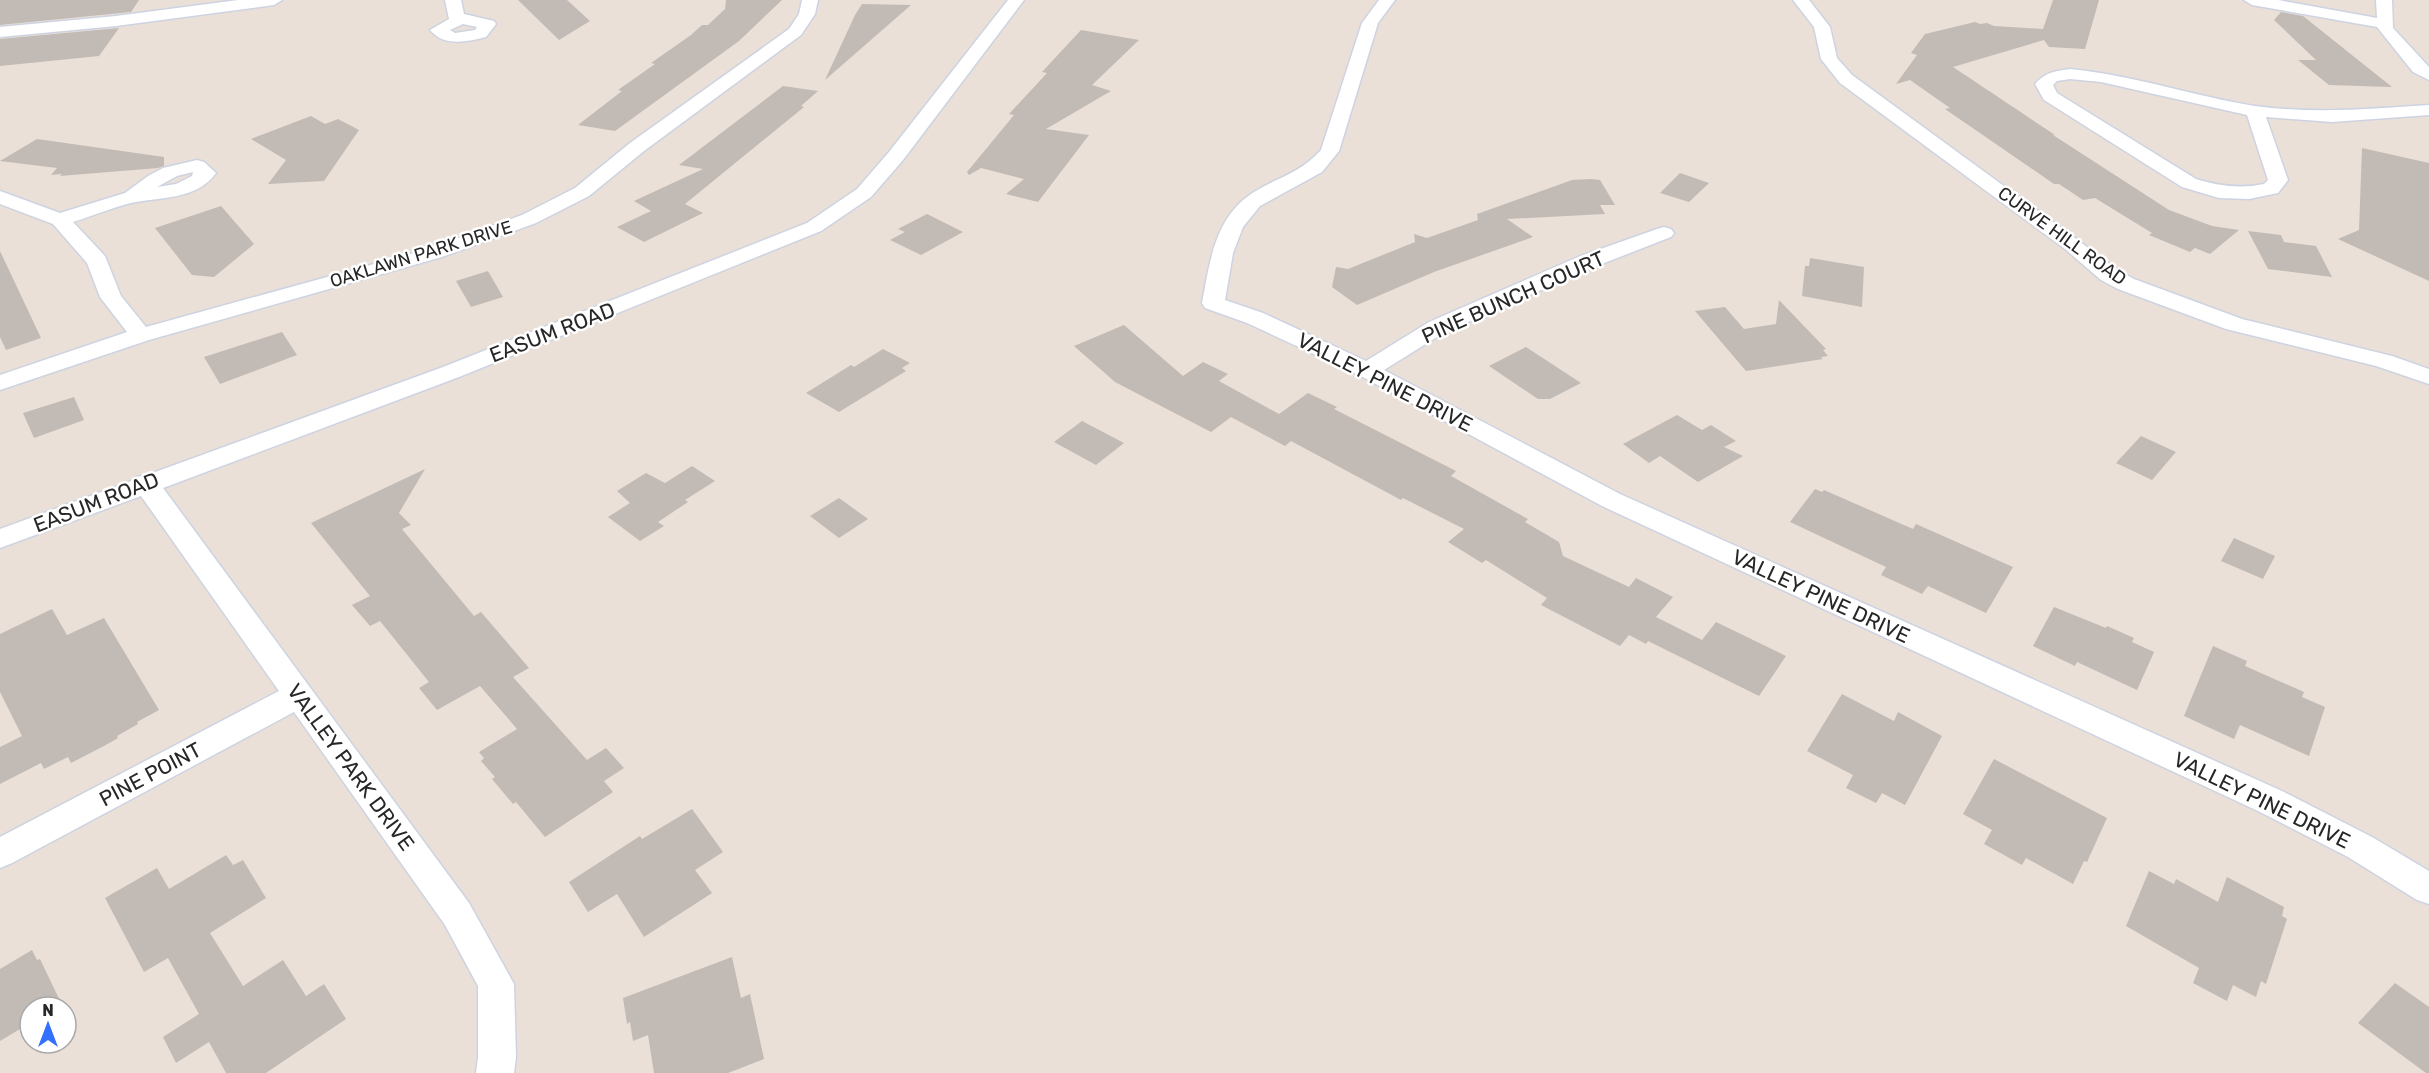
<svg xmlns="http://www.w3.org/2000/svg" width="2429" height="1073" viewBox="0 0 2429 1073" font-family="Rubik,sans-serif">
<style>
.building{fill:#c2bab5}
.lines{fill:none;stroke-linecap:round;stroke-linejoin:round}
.minor-casing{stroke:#cdd3e1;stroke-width:3}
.minor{fill:#fff;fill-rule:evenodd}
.labels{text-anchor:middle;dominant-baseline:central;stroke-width:5;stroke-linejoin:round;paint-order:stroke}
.far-street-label{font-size:18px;fill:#272727;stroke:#fff}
.street-label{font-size:21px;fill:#272727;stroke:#fff}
</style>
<rect width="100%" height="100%" fill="#eae0d8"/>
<!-- building -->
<g class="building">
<path d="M 0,0 L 139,0 L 131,12 L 0,25 Z"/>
<path d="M 518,0 L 567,0 L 590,21 L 559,40 Z"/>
<path d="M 726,0 L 782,0 L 739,41 L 615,131 L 578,125 L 622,91 L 618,90 L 655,64 L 651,63 L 691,35 L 702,25 L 708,25 L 725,9 Z"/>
<path d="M 2053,0 L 2099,0 L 2085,49 L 2049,47 L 2044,40 L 1953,67 L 2055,135 L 2053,135 L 2169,210 L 2212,226 L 2239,230 L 2210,254 L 2195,248 L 2190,252 L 2149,235 L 2152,233 L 2095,198 L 2083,200 L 2059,184 L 2054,184 L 1945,109 L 1950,108 L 1910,80 L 1896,84 L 1917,55 L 1911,53 L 1925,34 L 1975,22 L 1980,24 L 1987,23 L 1994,26 L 2043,29 Z"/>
<path d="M 862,4 L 911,5 L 825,80 L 855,15 Z"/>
<path d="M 2281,12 L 2303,16 L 2392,87 L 2329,85 L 2298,60 L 2316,60 L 2274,20 Z"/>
<path d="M 119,28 L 99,56 L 0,66 L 0,39 Z"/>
<path d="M 1081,30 L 1139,40 L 1092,85 L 1111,91 L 1046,129 L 1089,135 L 1038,202 L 1006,194 L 1024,179 L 981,168 L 969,175 L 967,172 L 1014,115 L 1009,114 L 1047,73 L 1042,72 Z"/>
<path d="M 783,86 L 818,91 L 801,106 L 804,107 L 685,204 L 703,213 L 644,242 L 617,227 L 651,211 L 634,201 L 703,169 L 679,165 Z"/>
<path d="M 311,116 L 325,124 L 338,119 L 359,130 L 324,181 L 268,184 L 286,160 L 251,139 Z"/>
<path d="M 37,139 L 164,157 L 164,166 L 158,168 L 60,176 L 62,174 L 51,175 L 57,168 L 0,161 Z"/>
<path d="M 2362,148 L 2429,163 L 2429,281 L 2338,239 L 2359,230 Z"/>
<path d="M 1680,173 L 1709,183 L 1689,202 L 1660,193 Z"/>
<path d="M 1591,179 L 1600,180 L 1615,205 L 1600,205 L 1605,214 L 1507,219 L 1533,237 L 1434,272 L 1357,305 L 1332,287 L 1336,267 L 1348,269 L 1415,242 L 1414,234 L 1427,238 L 1478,220 L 1477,214 L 1572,180 Z"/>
<path d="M 221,206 L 254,244 L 214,277 L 192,275 L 155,228 Z"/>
<path d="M 927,214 L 963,232 L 921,255 L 890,240 L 905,232 L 898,229 Z"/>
<path d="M 2248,231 L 2281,235 L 2284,242 L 2316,246 L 2332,277 L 2268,269 Z"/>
<path d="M 0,251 L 41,338 L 6,350 L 0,337 Z"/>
<path d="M 1810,258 L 1864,267 L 1862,307 L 1802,296 L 1805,266 L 1809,266 Z"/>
<path d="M 488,271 L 503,297 L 471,307 L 456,281 Z"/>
<path d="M 1779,300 L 1826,349 L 1823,350 L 1828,356 L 1821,357 L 1823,359 L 1746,371 L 1695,311 L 1725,307 L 1744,329 L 1776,324 Z"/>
<path d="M 1124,325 L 1183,376 L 1203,362 L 1228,374 L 1219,381 L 1279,414 L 1308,393 L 1337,407 L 1334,409 L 1456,471 L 1451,476 L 1528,519 L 1525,522 L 1559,542 L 1563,556 L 1629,587 L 1636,578 L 1673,597 L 1656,617 L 1702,640 L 1716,622 L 1786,656 L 1759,696 L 1648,641 L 1646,644 L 1629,635 L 1620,646 L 1541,605 L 1547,598 L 1486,560 L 1482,563 L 1448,542 L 1464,529 L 1403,498 L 1401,500 L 1291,441 L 1285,446 L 1231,417 L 1211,432 L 1115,382 L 1074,346 Z"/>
<path d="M 282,332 L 297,355 L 220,384 L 204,357 Z"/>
<path d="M 1526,347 L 1581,383 L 1550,399 L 1538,399 L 1489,366 Z"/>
<path d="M 883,349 L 910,363 L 902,368 L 906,371 L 839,412 L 806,393 L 851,365 L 854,367 Z"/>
<path d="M 74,397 L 84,420 L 34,438 L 23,413 Z"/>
<path d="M 1677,415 L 1702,430 L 1711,425 L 1736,441 L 1724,447 L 1743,456 L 1698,482 L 1660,456 L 1649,463 L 1623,444 Z"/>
<path d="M 1082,421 L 1124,443 L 1096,465 L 1054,442 Z"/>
<path d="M 2141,436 L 2176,452 L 2152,480 L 2116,463 Z"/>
<path d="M 692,466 L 715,481 L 685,500 L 688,502 L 658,522 L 664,526 L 640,541 L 608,517 L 630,503 L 617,491 L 646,473 L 665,483 Z"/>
<path d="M 425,469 L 399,513 L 411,525 L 402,529 L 474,616 L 481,612 L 529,668 L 513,677 L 587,760 L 606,748 L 624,768 L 604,781 L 613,792 L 545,837 L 516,802 L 513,804 L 492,779 L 495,777 L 481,761 L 484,758 L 479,752 L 517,729 L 480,686 L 437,710 L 419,688 L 429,682 L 380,621 L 370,626 L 352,605 L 370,596 L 311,523 Z"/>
<path d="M 1815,489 L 1822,492 L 1824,490 L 1913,529 L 1916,524 L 2013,567 L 1986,613 L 1928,586 L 1922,594 L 1881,575 L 1886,567 L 1790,522 Z"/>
<path d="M 839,498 L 868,519 L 839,538 L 810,516 Z"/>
<path d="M 2234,538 L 2275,556 L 2263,579 L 2221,561 Z"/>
<path d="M 2054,607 L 2106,628 L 2107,626 L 2134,638 L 2132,642 L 2154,652 L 2137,690 L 2077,662 L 2075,666 L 2033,646 Z"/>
<path d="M 52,609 L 67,635 L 104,618 L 159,710 L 137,722 L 138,724 L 117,736 L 118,738 L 104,746 L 71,763 L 68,757 L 44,769 L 41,763 L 0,784 L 0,747 L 22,736 L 0,692 L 0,634 Z"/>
<path d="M 2213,646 L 2247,661 L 2245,666 L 2304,692 L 2302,697 L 2325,707 L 2309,756 L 2240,725 L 2234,739 L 2184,716 Z"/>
<path d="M 1842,694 L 1894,721 L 1898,712 L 1942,736 L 1905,805 L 1882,793 L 1876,803 L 1846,788 L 1853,775 L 1807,751 Z"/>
<path d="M 1994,759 L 2107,818 L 2087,862 L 2084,861 L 2073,884 L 2026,858 L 2022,865 L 1984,844 L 1992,830 L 1963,814 Z"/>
<path d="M 692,809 L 723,852 L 695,870 L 712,893 L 644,937 L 617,894 L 588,912 L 569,882 L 640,836 L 642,839 Z"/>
<path d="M 226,855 L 233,865 L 243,860 L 266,898 L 210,933 L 243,986 L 283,960 L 306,996 L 324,984 L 346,1019 L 266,1073 L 226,1073 L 209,1042 L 176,1063 L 163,1037 L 199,1014 L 168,958 L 144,972 L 105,898 L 157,868 L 169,889 Z"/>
<path d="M 2149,871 L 2174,884 L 2176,879 L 2218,902 L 2227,877 L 2284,907 L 2282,916 L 2287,919 L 2266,984 L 2261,981 L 2256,997 L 2233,985 L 2227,1001 L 2193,983 L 2199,968 L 2126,926 Z"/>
<path d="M 32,950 L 37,960 L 40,959 L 63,1007 L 30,1007 L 30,1023 L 0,1041 L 0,969 Z"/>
<path d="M 732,957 L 741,998 L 750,994 L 764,1059 L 728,1073 L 654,1073 L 648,1035 L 633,1041 L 630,1022 L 627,1024 L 623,998 Z"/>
<path d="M 2395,983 L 2429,1007 L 2429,1073 L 2426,1073 L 2358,1023 Z"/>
</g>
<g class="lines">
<!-- minor casing -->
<g class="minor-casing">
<g id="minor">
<path d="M 238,0 L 282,0 L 274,5 L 116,26 L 0,37 L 0,27 L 116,16 Z"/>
<path d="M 445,0 L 461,0 L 464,14 L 494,21 L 496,24 L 486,37 C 467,42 444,47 430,30 L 449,19 ZM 463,24 L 477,27 L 475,30 L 455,33 L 450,30 Z"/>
<path d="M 802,0 L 818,0 L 815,14 L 801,35 L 644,151 L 589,196 L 536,223 L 442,257 L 149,340 L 0,390 L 0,375 L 127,332 L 100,297 L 87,263 L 53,224 L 0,204 L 0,191 L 60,213 L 125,193 L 148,176 L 163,168 L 197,160 L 204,162 L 216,173 C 197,200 160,197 131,203 C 111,208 92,216 73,222 L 105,256 L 121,296 L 146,327 L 428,249 L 522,215 L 575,188 L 630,143 L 789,29 L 799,14 ZM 193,172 L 192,176 L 176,184 L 157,187 L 177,176 Z"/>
<path d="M 1008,0 L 1024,0 L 903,160 L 871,197 L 821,231 L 459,377 L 163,488 L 469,903 L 514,984 L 516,1057 L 514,1073 L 476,1073 L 478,1057 L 478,986 L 445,925 L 294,712 L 12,863 L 0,868 L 0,837 L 279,691 L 141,496 L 0,548 L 0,529 L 134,480 L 136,477 L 147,475 L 443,367 L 807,223 L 857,189 L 889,152 Z"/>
<path d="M 1379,0 L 1395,0 L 1378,23 L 1339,151 L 1322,172 L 1260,206 L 1243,227 L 1233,253 L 1225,300 L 1263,313 L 1366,361 L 1429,322 L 1578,257 L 1657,229 L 1664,227 L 1671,229 L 1674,233 L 1671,237 L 1594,267 L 1445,332 L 1384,370 L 1620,494 L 2282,791 L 2372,837 L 2429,871 L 2429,904 L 2417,900 L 2348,857 L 2258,811 L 1602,506 L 1359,375 L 1247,323 L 1205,308 L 1202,303 C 1209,266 1214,222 1247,197 C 1272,178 1298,176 1321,150 L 1362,23 Z"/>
<path d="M 1793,0 L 1809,0 L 1830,27 L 1837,58 L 1852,75 L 2079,241 L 2117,270 L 2134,279 L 2242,319 L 2392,356 L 2429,369 L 2429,384 L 2376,366 L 2226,329 L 2118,289 L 2101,280 L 2065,249 L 1840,83 L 1821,59 L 1814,27 Z"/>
<path d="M 2244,0 L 2278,0 L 2377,18 L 2376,0 L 2392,0 L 2393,28 L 2429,67 L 2429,80 L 2413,72 L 2377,27 L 2252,5 Z"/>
<path d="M 2070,69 C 2133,75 2193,96 2255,106 C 2313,114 2371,109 2429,105 L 2429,115 L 2332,122 L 2266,117 L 2288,180 L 2278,193 L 2249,199 L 2219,198 L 2182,187 L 2044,100 L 2035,84 C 2045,72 2056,71 2070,69 ZM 2070,79 L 2101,82 L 2247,115 L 2268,180 L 2264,184 C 2240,189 2219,186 2196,179 L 2057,93 L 2053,85 L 2057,81 Z"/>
</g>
</g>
<!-- minor -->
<use href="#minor" class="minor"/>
</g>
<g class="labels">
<!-- far-street labels -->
<g class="far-street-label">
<text transform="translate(2062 236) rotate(36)">CURVE HILL ROAD</text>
<text transform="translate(421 254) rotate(-17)">OAKLAWN PARK DRIVE</text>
</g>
<!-- street labels -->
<g class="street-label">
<text transform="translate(1513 297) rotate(-24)">PINE BUNCH COURT</text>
<text transform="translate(552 332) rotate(-21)">EASUM ROAD</text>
<text transform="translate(1385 382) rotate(27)">VALLEY PINE DRIVE</text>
<text transform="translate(96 502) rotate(-21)">EASUM ROAD</text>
<text transform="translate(1821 596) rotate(25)">VALLEY PINE DRIVE</text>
<text transform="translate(351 767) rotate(54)">VALLEY PARK DRIVE</text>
<text transform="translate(150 774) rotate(-28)">PINE POINT</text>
<text transform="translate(2262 800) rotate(26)">VALLEY PINE DRIVE</text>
</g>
</g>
<!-- north arrow -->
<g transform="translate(48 1025)"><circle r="28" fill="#ffffff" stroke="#a9a9a9" stroke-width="1.5"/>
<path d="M0-4.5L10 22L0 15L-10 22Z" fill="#3270fd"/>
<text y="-9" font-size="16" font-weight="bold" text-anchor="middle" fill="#272727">N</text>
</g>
</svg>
